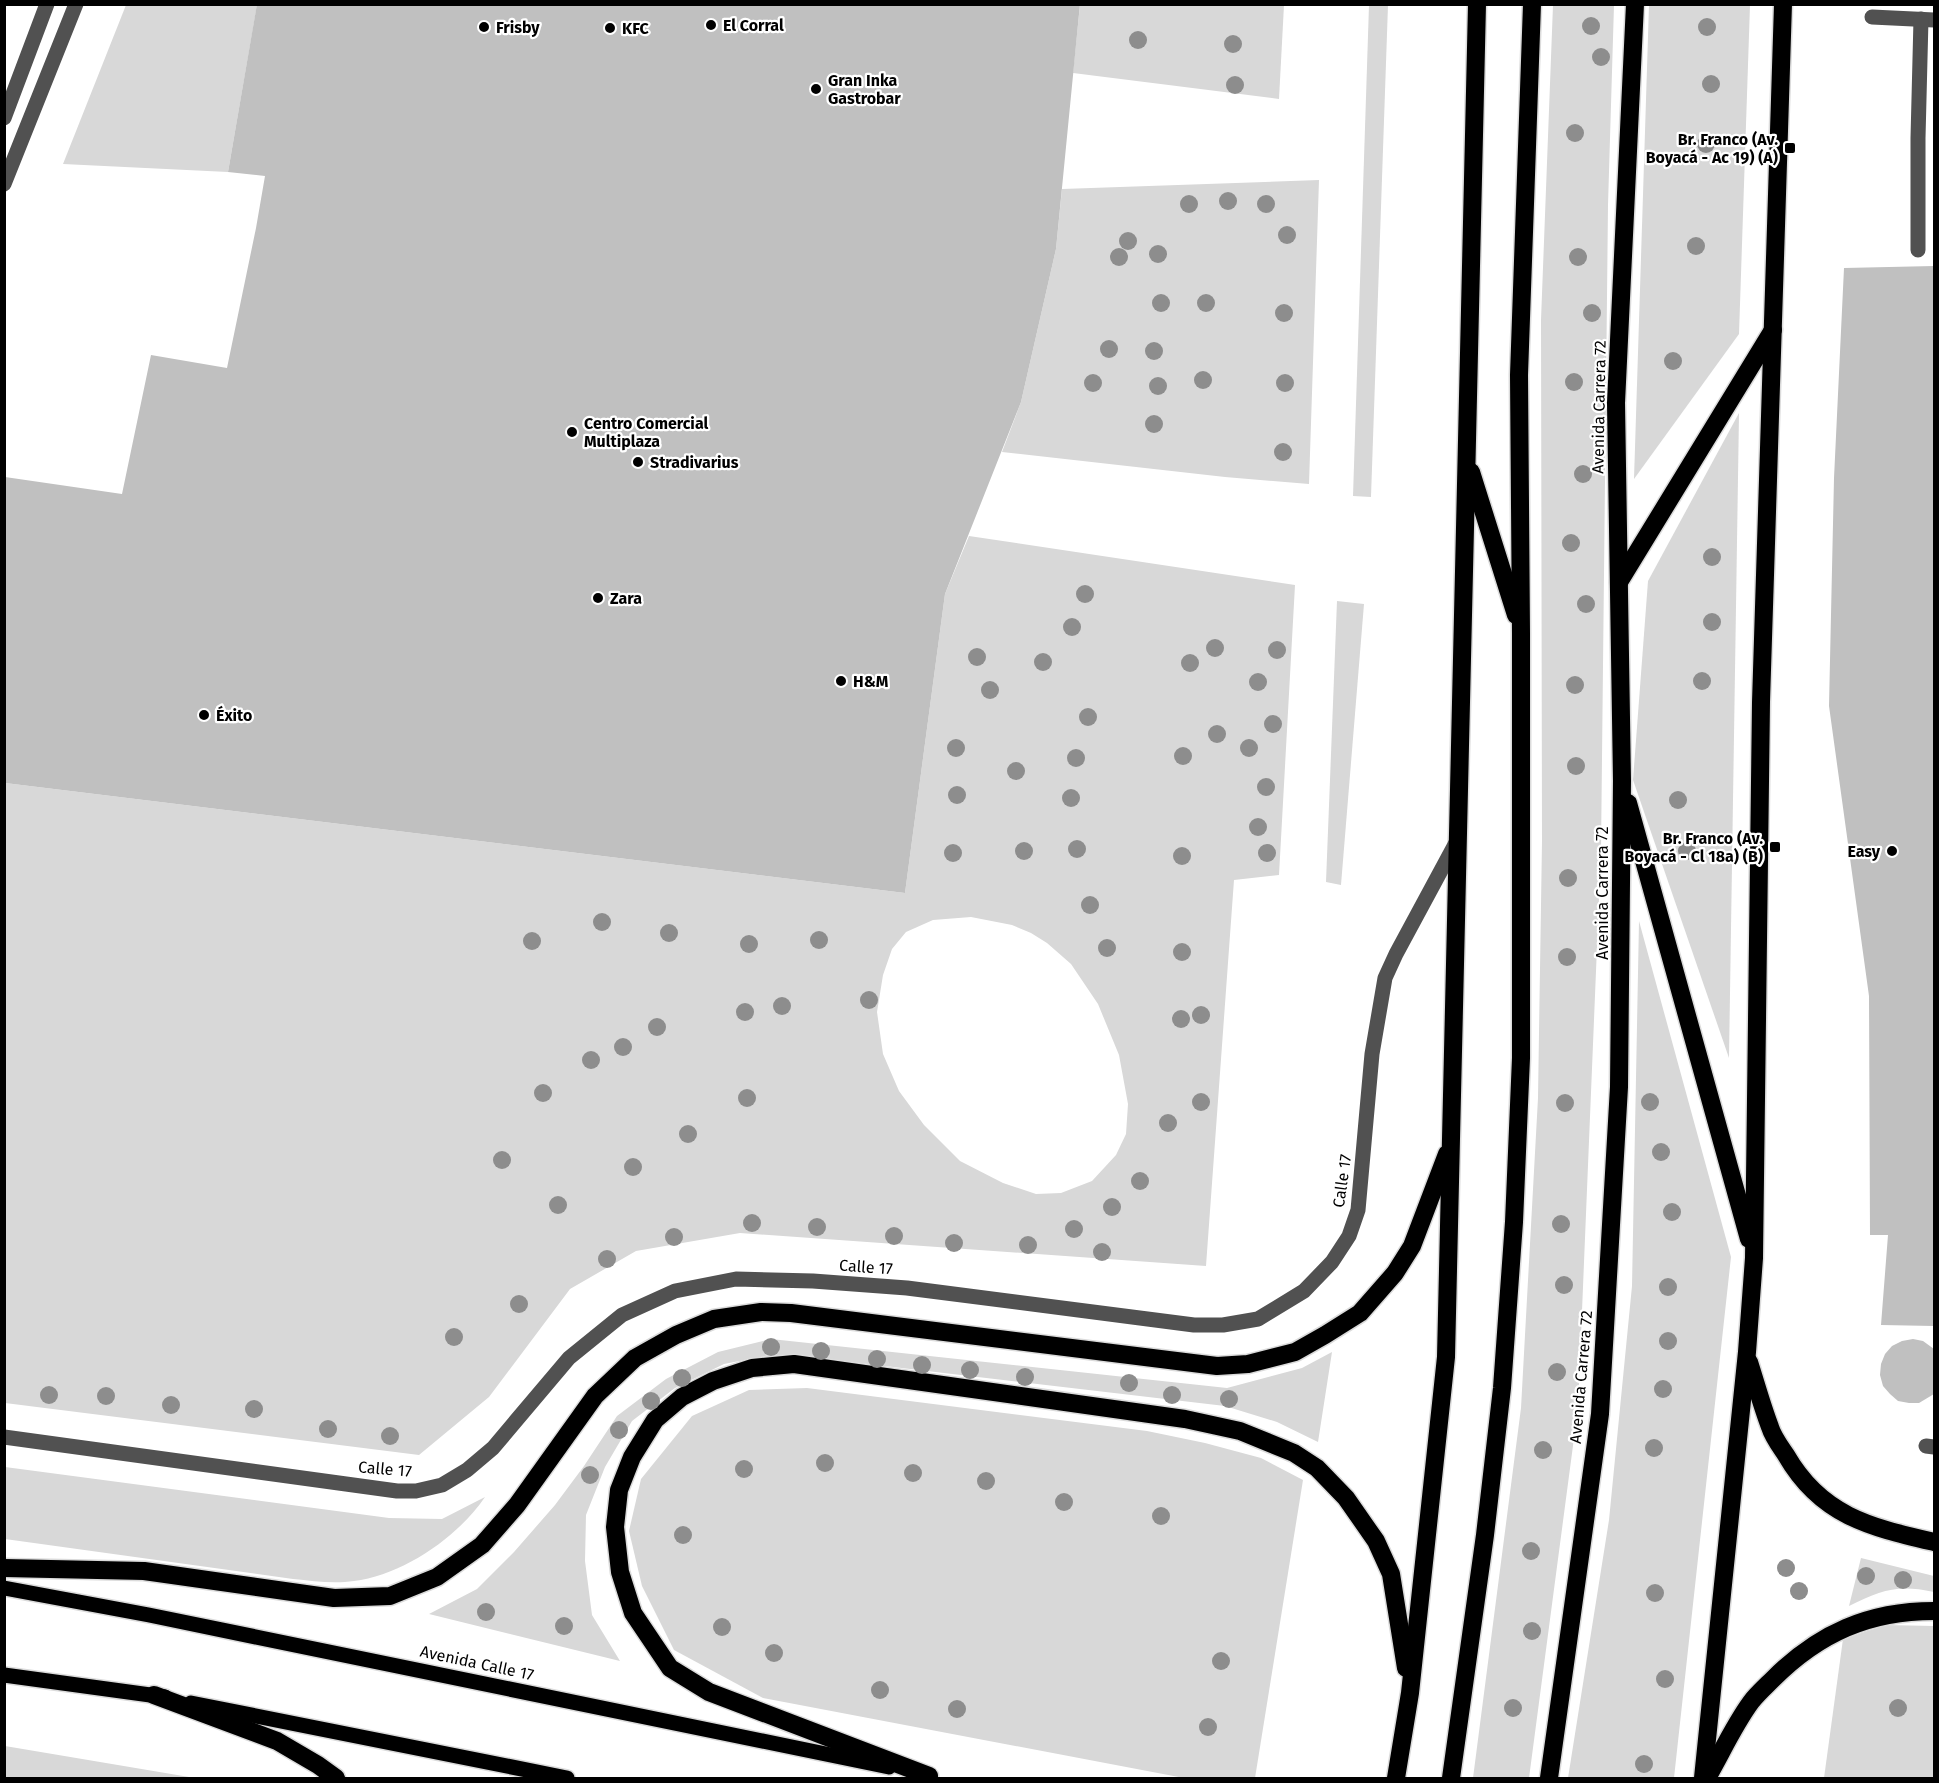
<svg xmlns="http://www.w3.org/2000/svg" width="1939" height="1783" viewBox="0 0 1939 1783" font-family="'Fira Sans',sans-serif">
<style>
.green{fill:#d8d8d8;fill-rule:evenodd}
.building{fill:#c0c0c0}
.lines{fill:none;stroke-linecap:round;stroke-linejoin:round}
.major-casing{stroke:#dbdbdb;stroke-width:18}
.highway-casing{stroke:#dbdbdb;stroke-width:21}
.minor{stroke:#515151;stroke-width:15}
.major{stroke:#000;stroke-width:15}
.highway{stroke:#000;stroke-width:18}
.tree{fill:#8d8d8d}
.poi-dot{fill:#000;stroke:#fff;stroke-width:2}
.labels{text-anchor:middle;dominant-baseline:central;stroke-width:4.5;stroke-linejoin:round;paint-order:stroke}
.poi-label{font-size:16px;font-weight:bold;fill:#000;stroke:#fff;text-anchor:start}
.street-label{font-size:16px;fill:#000;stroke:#fff}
</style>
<rect width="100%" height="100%" fill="#fff"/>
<!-- green -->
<g class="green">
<path d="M 126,5 L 257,5 L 228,172 L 63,164 Z"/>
<path d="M 1080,5 L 1284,5 L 1279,99 L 1073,73 Z"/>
<path d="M 1369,5 L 1388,5 L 1371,497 L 1353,496 Z"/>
<path d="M 1553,5 L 1614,5 L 1608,205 L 1601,850 L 1578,1408 L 1529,1778 L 1473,1778 L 1521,1408 L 1538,1098 L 1542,841 L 1541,320 Z"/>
<path d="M 1649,5 L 1750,5 L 1739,334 L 1634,479 Z"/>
<path d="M 1319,180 L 1309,484 L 1225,477 L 1002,452 L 1021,402 L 1056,249 L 1062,189 Z"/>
<path d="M 1739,413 L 1729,1058 L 1633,780 L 1648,581 Z"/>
<path d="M 969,536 L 1295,585 L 1279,875 L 1234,880 L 1206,1266 L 740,1233 L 636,1251 L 570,1289 L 489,1397 L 419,1455 L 5,1403 L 5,783 L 905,893 L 945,594 ZM 971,917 L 1012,925 L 1031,933 L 1047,943 L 1071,964 L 1098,1004 L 1119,1055 L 1128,1104 L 1126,1134 L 1116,1155 L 1092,1181 L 1061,1193 L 1036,1194 L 1003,1183 L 960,1161 L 924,1125 L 899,1091 L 883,1054 L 877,1012 L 883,975 L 892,949 L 906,932 L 933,920 Z"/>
<path d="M 1337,601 L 1364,604 L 1341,885 L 1326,882 Z"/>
<path d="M 1639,921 L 1731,1257 L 1674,1778 L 1568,1778 L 1609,1520 L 1632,1286 Z"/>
<path d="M 771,1339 L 1227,1388 L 1302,1368 L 1332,1352 L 1318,1442 L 1277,1422 L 1225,1406 L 817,1358 L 770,1355 L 724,1364 L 675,1388 L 632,1421 L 605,1467 L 586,1515 L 585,1561 L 592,1615 L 620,1661 L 429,1614 L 477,1589 L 514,1552 L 555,1505 L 584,1466 L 617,1416 L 666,1379 L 718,1352 Z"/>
<path d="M 807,1388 L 1147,1431 L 1205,1443 L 1261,1458 L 1303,1480 L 1255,1778 L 1184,1778 L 763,1698 L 674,1650 L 642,1586 L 629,1531 L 641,1479 L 692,1416 L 749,1390 Z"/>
<path d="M 5,1467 L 389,1518 L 442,1519 L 485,1497 C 458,1537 403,1575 354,1581 C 334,1584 313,1581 293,1579 L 5,1539 Z"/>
<path d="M 1861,1558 L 1934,1576 L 1934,1592 C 1897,1584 1882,1590 1849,1606 Z"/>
<path d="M 1886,1625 L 1934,1626 L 1934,1778 L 1824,1778 L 1843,1639 Z"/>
<path d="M 5,1746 L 195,1778 L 197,1778 L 5,1778 Z"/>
</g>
<!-- building -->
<g class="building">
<path d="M 257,4 L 1080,4 L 1056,249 L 1021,402 L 945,594 L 905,893 L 5,783 L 5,477 L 122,494 L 151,355 L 227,368 L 256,228 L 265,176 L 228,172 Z"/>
<path d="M 1934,266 L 1934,1326 L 1881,1325 L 1888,1235 L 1870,1235 L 1869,996 L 1829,706 L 1834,478 L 1844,268 Z"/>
<path d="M 1913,1339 L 1923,1341 L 1934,1349 L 1934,1394 L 1919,1403 L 1909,1403 L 1898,1401 L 1890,1394 L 1883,1386 L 1880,1375 L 1881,1364 L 1885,1354 L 1892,1346 L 1902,1341 Z"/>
</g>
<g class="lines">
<!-- major casing -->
<g class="major-casing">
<g id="major">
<path d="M 4,1588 L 149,1615 L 889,1767"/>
<path d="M 4,1675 L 165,1697"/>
<path d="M 191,1703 L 567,1778"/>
</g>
</g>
<!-- highway casing -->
<g class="highway-casing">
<g id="highway">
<path d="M 1471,472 L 1516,615"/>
<path d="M 1619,582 L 1773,330"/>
<path d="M 1628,803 L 1749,1239"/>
<path d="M 1749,1362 C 1756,1384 1762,1406 1770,1427 C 1773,1437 1780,1446 1786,1455 C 1821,1516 1870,1527 1934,1542"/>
<path d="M 4,1568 L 144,1571 L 334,1598 L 390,1596 L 437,1577 L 482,1545 L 517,1505 L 595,1396 L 635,1358 L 676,1335 L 714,1319 L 761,1312 L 791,1313 L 1217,1366 L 1248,1364 L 1295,1352 L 1325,1335 L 1360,1313 L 1395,1273 L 1412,1246 L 1447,1154"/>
<path d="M 154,1695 L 277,1741 L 318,1765 L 336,1778"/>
<path d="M 929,1776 L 709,1692 L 670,1668 L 633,1613 L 620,1572 L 615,1527 L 619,1490 L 632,1457 L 655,1420 L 682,1397 L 713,1381 L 752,1368 L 794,1364 L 1185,1419 L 1240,1431 L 1294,1453 L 1317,1468 L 1346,1498 L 1376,1541 L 1391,1574 L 1406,1668"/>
<path d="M 1396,1778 L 1410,1693 L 1446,1357 L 1477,4"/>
<path d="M 1451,1778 L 1485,1535 L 1502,1388 L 1514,1222 L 1521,1058 L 1521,633 L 1519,375 L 1532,4"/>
<path d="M 1549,1778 L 1600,1414 L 1619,1087 L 1622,781 L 1616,403 L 1635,4"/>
<path d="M 1703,1778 L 1747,1352 L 1754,1258 L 1761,702 L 1783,4"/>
<path d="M 1707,1778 C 1721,1754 1734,1725 1751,1702 C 1757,1694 1766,1686 1773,1679 C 1819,1633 1869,1611 1934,1611"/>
</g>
</g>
<!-- minor -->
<g class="minor">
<path d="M 1872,17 L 1934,20"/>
<path d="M 4,118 L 47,4"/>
<path d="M 4,184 L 76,4"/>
<path d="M 1918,250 L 1918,138 L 1921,19"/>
<path d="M 4,1437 L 397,1491 L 416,1491 L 442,1485 L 467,1470 L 493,1448 L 569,1358 L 622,1315 L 675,1291 L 736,1279 L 813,1281 L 907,1288 L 1194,1325 L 1223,1325 L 1258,1319 L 1304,1291 L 1332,1262 L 1349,1236 L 1358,1210 L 1372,1054 L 1385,978 L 1396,954 L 1458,839"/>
<path d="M 1926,1446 L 1934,1447"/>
</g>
<!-- major -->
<use href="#major" class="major"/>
<!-- highway -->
<use href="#highway" class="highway"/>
</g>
<!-- trees -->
<g class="tree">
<circle cx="1591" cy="26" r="9"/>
<circle cx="1707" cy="27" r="9"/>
<circle cx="1138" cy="40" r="9"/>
<circle cx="1233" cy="44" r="9"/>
<circle cx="1601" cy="57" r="9"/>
<circle cx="1711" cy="84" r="9"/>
<circle cx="1235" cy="85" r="9"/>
<circle cx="1575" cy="133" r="9"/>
<circle cx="1706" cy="144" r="9"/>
<circle cx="1228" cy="201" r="9"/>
<circle cx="1189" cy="204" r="9"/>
<circle cx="1266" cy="204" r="9"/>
<circle cx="1287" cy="235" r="9"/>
<circle cx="1128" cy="241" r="9"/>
<circle cx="1696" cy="246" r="9"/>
<circle cx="1158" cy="254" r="9"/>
<circle cx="1119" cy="257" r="9"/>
<circle cx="1578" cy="257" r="9"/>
<circle cx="1161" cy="303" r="9"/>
<circle cx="1206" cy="303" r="9"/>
<circle cx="1284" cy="313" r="9"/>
<circle cx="1592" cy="313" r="9"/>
<circle cx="1109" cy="349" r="9"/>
<circle cx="1154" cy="351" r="9"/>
<circle cx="1673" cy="361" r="9"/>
<circle cx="1203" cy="380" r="9"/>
<circle cx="1574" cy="382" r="9"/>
<circle cx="1093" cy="383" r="9"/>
<circle cx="1285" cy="383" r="9"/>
<circle cx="1158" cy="386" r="9"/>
<circle cx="1154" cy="424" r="9"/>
<circle cx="1283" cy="452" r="9"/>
<circle cx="1583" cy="474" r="9"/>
<circle cx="1571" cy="543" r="9"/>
<circle cx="1712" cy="557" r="9"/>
<circle cx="1085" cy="594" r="9"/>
<circle cx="1586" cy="604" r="9"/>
<circle cx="1712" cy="622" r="9"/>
<circle cx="1072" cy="627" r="9"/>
<circle cx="1215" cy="648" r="9"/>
<circle cx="1277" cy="650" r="9"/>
<circle cx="977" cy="657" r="9"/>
<circle cx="1043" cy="662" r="9"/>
<circle cx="1190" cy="663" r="9"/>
<circle cx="1702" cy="681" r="9"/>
<circle cx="1258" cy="682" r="9"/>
<circle cx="1575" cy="685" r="9"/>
<circle cx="990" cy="690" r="9"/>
<circle cx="1088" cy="717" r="9"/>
<circle cx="1273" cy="724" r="9"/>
<circle cx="1217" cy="734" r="9"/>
<circle cx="956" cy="748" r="9"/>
<circle cx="1249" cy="748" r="9"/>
<circle cx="1183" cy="756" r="9"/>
<circle cx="1076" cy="758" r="9"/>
<circle cx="1576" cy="766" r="9"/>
<circle cx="1016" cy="771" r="9"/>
<circle cx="1266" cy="787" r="9"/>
<circle cx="957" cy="795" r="9"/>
<circle cx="1071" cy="798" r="9"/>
<circle cx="1678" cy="800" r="9"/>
<circle cx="1258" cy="827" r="9"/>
<circle cx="1077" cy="849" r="9"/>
<circle cx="1024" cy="851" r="9"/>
<circle cx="1687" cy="851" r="9"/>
<circle cx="953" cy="853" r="9"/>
<circle cx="1267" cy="853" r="9"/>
<circle cx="1182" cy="856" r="9"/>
<circle cx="1568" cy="878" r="9"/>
<circle cx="1090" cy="905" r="9"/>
<circle cx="602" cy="922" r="9"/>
<circle cx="669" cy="933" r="9"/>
<circle cx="819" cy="940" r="9"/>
<circle cx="532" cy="941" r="9"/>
<circle cx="749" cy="944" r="9"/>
<circle cx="1107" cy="948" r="9"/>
<circle cx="1182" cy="952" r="9"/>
<circle cx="1567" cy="957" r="9"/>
<circle cx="869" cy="1000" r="9"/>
<circle cx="782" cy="1006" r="9"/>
<circle cx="745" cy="1012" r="9"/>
<circle cx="1201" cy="1015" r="9"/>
<circle cx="1181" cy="1019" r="9"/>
<circle cx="657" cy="1027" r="9"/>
<circle cx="623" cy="1047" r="9"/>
<circle cx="591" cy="1060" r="9"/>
<circle cx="543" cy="1093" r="9"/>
<circle cx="747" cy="1098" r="9"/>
<circle cx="1201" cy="1102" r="9"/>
<circle cx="1650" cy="1102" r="9"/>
<circle cx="1565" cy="1103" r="9"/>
<circle cx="1168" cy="1123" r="9"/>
<circle cx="688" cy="1134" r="9"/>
<circle cx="1661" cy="1152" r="9"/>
<circle cx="502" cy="1160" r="9"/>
<circle cx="633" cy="1167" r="9"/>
<circle cx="1140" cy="1181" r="9"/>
<circle cx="558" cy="1205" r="9"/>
<circle cx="1112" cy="1207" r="9"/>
<circle cx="1672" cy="1212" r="9"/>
<circle cx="752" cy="1223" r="9"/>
<circle cx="1561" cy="1224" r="9"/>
<circle cx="817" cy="1227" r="9"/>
<circle cx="1074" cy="1229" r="9"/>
<circle cx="894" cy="1236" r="9"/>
<circle cx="674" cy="1237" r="9"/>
<circle cx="954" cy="1243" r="9"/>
<circle cx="1028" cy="1245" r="9"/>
<circle cx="1102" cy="1252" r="9"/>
<circle cx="607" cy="1259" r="9"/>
<circle cx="1564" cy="1285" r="9"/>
<circle cx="1668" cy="1287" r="9"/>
<circle cx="519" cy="1304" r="9"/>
<circle cx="454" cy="1337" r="9"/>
<circle cx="1668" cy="1341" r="9"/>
<circle cx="771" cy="1347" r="9"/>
<circle cx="821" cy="1351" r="9"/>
<circle cx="877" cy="1359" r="9"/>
<circle cx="922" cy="1365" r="9"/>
<circle cx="970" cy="1370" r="9"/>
<circle cx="1557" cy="1372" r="9"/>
<circle cx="1025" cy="1377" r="9"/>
<circle cx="682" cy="1378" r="9"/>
<circle cx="1129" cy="1383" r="9"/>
<circle cx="1663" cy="1389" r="9"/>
<circle cx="49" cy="1395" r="9"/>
<circle cx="1172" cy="1395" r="9"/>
<circle cx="106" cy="1396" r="9"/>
<circle cx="1229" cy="1399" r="9"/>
<circle cx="651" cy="1401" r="9"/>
<circle cx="171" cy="1405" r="9"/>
<circle cx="254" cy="1409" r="9"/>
<circle cx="328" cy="1429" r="9"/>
<circle cx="619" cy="1430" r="9"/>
<circle cx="390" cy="1436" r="9"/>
<circle cx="1654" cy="1448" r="9"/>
<circle cx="1543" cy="1450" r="9"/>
<circle cx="825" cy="1463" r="9"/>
<circle cx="744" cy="1469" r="9"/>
<circle cx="913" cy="1473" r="9"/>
<circle cx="590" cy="1475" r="9"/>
<circle cx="986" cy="1481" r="9"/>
<circle cx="1064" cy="1502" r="9"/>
<circle cx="1161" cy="1516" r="9"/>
<circle cx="683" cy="1535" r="9"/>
<circle cx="1531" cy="1551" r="9"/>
<circle cx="1786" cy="1568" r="9"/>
<circle cx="1866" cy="1576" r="9"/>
<circle cx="1903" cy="1580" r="9"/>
<circle cx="1799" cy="1591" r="9"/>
<circle cx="1655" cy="1593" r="9"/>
<circle cx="486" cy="1612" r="9"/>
<circle cx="564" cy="1626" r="9"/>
<circle cx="722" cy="1627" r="9"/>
<circle cx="1532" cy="1631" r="9"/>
<circle cx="774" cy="1653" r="9"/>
<circle cx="1221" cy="1661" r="9"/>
<circle cx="1665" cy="1679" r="9"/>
<circle cx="880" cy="1690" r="9"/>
<circle cx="1513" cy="1708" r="9"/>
<circle cx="1898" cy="1708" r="9"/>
<circle cx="957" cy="1709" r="9"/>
<circle cx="1208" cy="1727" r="9"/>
<circle cx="1644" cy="1764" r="9"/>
</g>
<!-- markers -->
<g class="poi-dot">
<circle cx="711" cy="25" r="6"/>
<circle cx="484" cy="27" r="6"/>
<circle cx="610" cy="28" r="6"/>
<circle cx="816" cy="89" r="6"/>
<rect x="1784" y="142" width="12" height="12" rx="3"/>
<circle cx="572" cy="432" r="6"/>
<circle cx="638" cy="462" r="6"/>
<circle cx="598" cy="598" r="6"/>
<circle cx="841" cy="681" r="6"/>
<circle cx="204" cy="715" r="6"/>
<rect x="1769" y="841" width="12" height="12" rx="3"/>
<circle cx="1892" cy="851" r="6"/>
</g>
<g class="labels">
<!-- poi labels -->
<g class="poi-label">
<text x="723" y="25">El Corral</text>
<text x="496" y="27">Frisby</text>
<text x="622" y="28">KFC</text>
<text x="828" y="80">Gran Inka<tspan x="828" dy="18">Gastrobar</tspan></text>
<text x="1778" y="139" text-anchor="end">Br. Franco (Av.<tspan x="1778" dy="18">Boyacá - Ac 19) (A)</tspan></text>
<text x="584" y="423">Centro Comercial<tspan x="584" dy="18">Multiplaza</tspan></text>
<text x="650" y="462">Stradivarius</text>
<text x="610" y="598">Zara</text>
<text x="853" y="681">H&amp;M</text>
<text x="216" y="715">Éxito</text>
<text x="1763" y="838" text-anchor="end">Br. Franco (Av.<tspan x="1763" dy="18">Boyacá - Cl 18a) (B)</tspan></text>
<text x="1880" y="851" text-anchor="end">Easy</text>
</g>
<!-- street labels -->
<g class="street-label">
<text transform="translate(1599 407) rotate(-89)">Avenida Carrera 72</text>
<text transform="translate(1602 893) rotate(-90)">Avenida Carrera 72</text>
<text transform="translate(1342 1181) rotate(-82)">Calle 17</text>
<text transform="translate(866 1267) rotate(4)">Calle 17</text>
<text transform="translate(1581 1377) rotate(-85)">Avenida Carrera 72</text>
<text transform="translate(385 1469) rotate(5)">Calle 17</text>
<text transform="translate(477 1663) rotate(12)">Avenida Calle 17</text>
</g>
</g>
<!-- border -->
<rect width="1939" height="1783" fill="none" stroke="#000000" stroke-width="12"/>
</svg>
